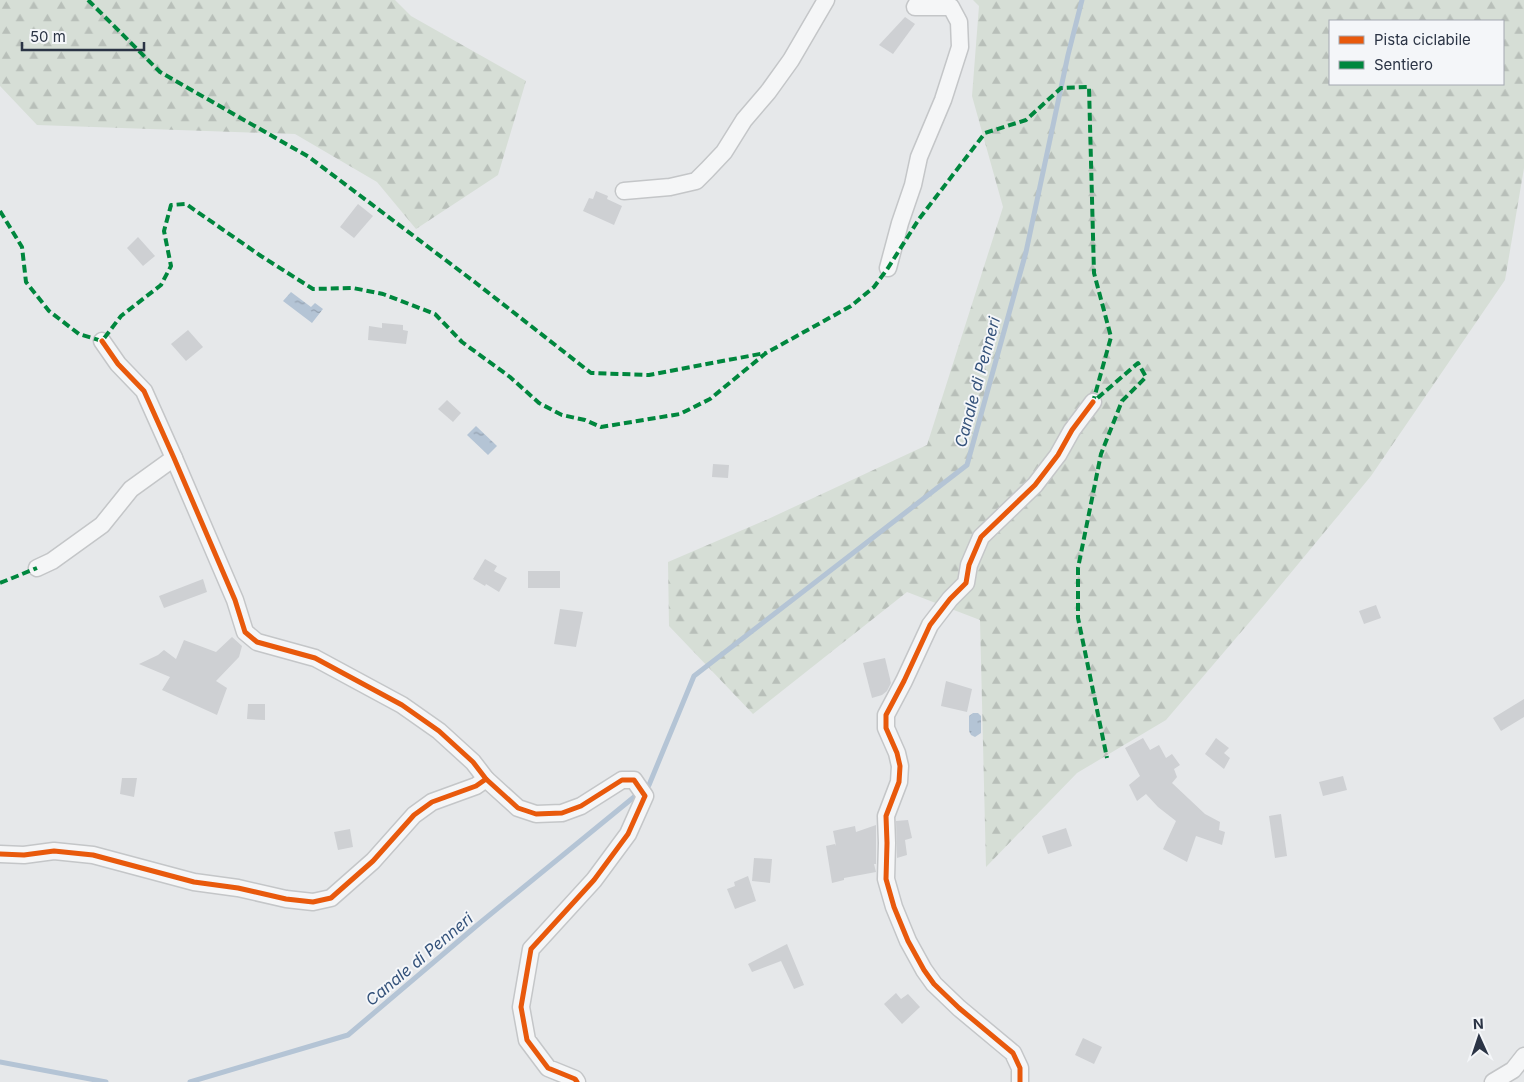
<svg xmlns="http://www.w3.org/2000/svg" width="1524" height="1082" viewBox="0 0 1524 1082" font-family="Inter,sans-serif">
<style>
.forest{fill:url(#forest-firs);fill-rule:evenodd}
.water{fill:url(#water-ripples)}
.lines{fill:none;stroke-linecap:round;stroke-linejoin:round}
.stream{stroke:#b4c4d5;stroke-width:5}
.building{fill:#ced0d3}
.minor-casing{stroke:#c4c6c8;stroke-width:19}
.minor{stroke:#f5f6f7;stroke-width:16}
.quiet{stroke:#00873e;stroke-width:4;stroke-dasharray:8 4;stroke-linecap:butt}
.cycleway-casing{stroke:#f4f6f9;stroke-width:8}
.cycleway{stroke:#e8590c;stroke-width:5}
.labels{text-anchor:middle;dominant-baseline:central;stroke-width:4;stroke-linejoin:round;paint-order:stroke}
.water-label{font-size:16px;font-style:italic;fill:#34527a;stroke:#f4f6f9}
</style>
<defs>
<pattern id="forest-firs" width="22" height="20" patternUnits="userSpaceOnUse" patternTransform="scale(1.25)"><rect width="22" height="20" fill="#d6ded6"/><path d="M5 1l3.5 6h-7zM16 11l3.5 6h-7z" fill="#b8bfb9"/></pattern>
<pattern id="water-ripples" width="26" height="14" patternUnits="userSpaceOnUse" patternTransform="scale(1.25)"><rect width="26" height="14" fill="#b4c4d5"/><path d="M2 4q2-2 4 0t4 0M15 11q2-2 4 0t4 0" fill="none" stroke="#93a0af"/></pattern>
</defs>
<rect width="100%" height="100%" fill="#e6e8ea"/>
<!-- forest -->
<g class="forest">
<path d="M 0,0 L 395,0 L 411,16 L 526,81 L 498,175 L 416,229 L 377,182 L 295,134 L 37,125 L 0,86 Z"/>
<path d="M 973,0 L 1524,0 L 1524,168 L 1505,280 L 1371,476 L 1265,604 L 1166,720 L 1077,773 L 986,867 L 980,620 L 907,592 L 753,714 L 669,626 L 668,562 L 766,520 L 927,445 L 1003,207 L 972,96 L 979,6 ZM 1330,21 L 1503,21 L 1503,84 L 1330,84 Z"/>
</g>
<!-- water -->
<g class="water">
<path d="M 291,292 L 311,307 L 315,303 L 323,309 L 312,323 L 283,301 Z"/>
<path d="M 476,426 L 497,446 L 488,455 L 467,435 Z"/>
<path d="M 973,713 L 978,713 L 981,716 L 981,733 L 975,737 L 971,735 L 969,731 L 969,716 Z"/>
</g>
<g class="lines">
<!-- stream -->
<g class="stream">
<path d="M 649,785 L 694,676 L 967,465 L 1026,252 L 1068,55 L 1082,0"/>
<path d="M 0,1062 L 106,1082"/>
<path d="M 190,1082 L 348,1035 L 481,922 L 634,797"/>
</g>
</g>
<!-- building -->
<g class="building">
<path d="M 905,17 L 915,24 L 893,54 L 879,45 Z"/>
<path d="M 596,191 L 608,196 L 607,199 L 622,206 L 614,225 L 583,211 L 589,198 L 593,199 Z"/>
<path d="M 358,204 L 373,216 L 354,238 L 340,227 Z"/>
<path d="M 138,237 L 155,256 L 143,266 L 127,248 Z"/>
<path d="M 382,323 L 403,325 L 403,330 L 408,331 L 406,344 L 368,340 L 369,326 L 382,328 Z"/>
<path d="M 188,330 L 203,347 L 186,361 L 171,344 Z"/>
<path d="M 447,400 L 461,413 L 453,422 L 438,409 Z"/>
<path d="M 713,464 L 729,465 L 728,478 L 712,477 Z"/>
<path d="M 485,559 L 497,566 L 494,571 L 507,578 L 499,592 L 486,584 L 485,586 L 473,579 Z"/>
<rect x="528" y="571" width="32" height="17"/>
<path d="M 203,579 L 207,592 L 164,608 L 159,596 Z"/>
<path d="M 1376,605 L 1381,618 L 1364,624 L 1359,611 Z"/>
<path d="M 560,609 L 583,612 L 576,647 L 554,644 Z"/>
<path d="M 232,637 L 242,646 L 239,657 L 216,681 L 227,688 L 217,715 L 162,690 L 170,677 L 139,664 L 158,655 L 164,650 L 176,659 L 184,640 L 216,652 Z"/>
<path d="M 885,658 L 891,683 L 887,691 L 882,695 L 872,698 L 863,663 Z"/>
<path d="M 946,681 L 972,689 L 967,712 L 941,706 Z"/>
<path d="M 1524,699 L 1524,717 L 1501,731 L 1493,718 Z"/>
<path d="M 248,704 L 265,704 L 265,720 L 247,719 Z"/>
<path d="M 1143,738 L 1150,750 L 1159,745 L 1166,758 L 1172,754 L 1180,765 L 1174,769 L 1177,777 L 1172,783 L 1205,814 L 1220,822 L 1219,830 L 1225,832 L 1222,845 L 1196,836 L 1187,862 L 1163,849 L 1176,821 L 1158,807 L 1146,794 L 1137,801 L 1129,785 L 1140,776 L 1125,748 Z"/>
<path d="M 1216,738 L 1229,748 L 1224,753 L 1230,758 L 1224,769 L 1205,754 Z"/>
<path d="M 1343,776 L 1347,790 L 1323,796 L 1319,782 Z"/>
<path d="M 122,778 L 137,778 L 134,797 L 120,794 Z"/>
<path d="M 1281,814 L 1287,856 L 1275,858 L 1269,816 Z"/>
<path d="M 908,820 L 912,838 L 905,840 L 907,855 L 897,858 L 896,821 Z"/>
<path d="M 876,825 L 876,864 L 874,864 L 876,872 L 844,878 L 844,880 L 832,883 L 826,846 L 835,844 L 836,846 L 833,831 L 855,826 L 856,832 Z"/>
<path d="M 1066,828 L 1072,846 L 1048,854 L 1042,836 Z"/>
<path d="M 350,829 L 353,847 L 338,850 L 334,832 Z"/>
<path d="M 754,858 L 772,859 L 770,883 L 752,881 Z"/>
<path d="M 748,876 L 756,901 L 735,909 L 727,889 L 735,886 L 734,882 Z"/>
<path d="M 787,944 L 804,985 L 794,989 L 781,961 L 752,972 L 748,964 Z"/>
<path d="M 896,993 L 901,999 L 908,994 L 920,1007 L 902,1024 L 884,1004 Z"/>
<path d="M 1083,1038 L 1102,1047 L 1094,1064 L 1075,1055 Z"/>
</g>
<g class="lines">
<!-- minor casing -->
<g class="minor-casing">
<g id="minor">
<path d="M 624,191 L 670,187 L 696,181 L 707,170 L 724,152 L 744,120 L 768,92 L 791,60 L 826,0"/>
<path d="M 888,268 L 900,223 L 913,185 L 919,157 L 943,100 L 960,47 L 959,22 L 951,7 L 915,7 L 919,0"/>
<path d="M 102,341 L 118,364 L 144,391 L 174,458 L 235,600 L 245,632 L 257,642 L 315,658 L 402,705 L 439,731 L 473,762 L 486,779"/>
<path d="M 37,568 L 52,561 L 102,525 L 131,489 L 174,458"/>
<path d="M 0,854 L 24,855 L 54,851 L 93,855 L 194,882 L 238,888 L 286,899 L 313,902 L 331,898 L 373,861 L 414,815 L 432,802 L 476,786 L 486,779 L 518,808 L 536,814 L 562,813 L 581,806 L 622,780 L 634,780 L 645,796 L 628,834 L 594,880 L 531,949 L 521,1007 L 527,1040 L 548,1068 L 575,1079 L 577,1082"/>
<path d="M 1020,1082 L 1020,1068 L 1013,1053 L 959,1008 L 934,984 L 924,970 L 908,941 L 894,907 L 886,879 L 887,843 L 886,816 L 899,782 L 900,766 L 897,753 L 886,728 L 886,715 L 904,681 L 930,625 L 950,599 L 966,583 L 969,565 L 981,537 L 1035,485 L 1058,455 L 1072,430 L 1093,402"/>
<path d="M 1493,1082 L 1513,1070 L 1524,1056"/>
</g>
</g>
<!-- minor -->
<use href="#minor" class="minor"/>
<!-- quiet -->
<g class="quiet">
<path d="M 88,0 L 160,72 L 309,157 L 476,283 L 591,373 L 649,375 L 765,353"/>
<path d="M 0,211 L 22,247 L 26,282 L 49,311 L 79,334 L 102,341 L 121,316 L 161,285 L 171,266 L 164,231 L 171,205 L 186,204 L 261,256 L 313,289 L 353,288 L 383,294 L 435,314 L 462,342 L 510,377 L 539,403 L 562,415 L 585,420 L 601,427 L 680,414 L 710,399 L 766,353 L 851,306 L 874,287 L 888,268 L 919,219 L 985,133 L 1026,120 L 1061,88 L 1089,87 L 1094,273 L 1111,337 L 1093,402 L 1138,363 L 1146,377 L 1122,401 L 1101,454 L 1078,568 L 1078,618 L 1107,758"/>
<path d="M 0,583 L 37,568"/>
</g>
<!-- cycleway casing -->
<g class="cycleway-casing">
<g id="cycleway">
<path d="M 102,341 L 118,364 L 144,391 L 174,458 L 235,600 L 245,632 L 257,642 L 315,658 L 402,705 L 439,731 L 473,762 L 486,779"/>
<path d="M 0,854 L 24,855 L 54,851 L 93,855 L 194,882 L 238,888 L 286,899 L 313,902 L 331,898 L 373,861 L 414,815 L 432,802 L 476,786 L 486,779 L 518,808 L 536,814 L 562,813 L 581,806 L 622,780 L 634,780 L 645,796 L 628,834 L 594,880 L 531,949 L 521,1007 L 527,1040 L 548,1068 L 575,1079 L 577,1082"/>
<path d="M 1020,1082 L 1020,1068 L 1013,1053 L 959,1008 L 934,984 L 924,970 L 908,941 L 894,907 L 886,879 L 887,843 L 886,816 L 899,782 L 900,766 L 897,753 L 886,728 L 886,715 L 904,681 L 930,625 L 950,599 L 966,583 L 969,565 L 981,537 L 1035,485 L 1058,455 L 1072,430 L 1093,402"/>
</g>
</g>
<!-- cycleway -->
<use href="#cycleway" class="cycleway"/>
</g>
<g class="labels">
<!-- water labels -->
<g class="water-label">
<text transform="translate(977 382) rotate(-75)">Canale di Penneri</text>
<text transform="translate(419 959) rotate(-40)">Canale di Penneri</text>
</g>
</g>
<!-- legend -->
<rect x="1329" y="20" width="175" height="65" fill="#f4f6f9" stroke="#a4a8b1"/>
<rect x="1339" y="36" width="25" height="8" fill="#e8590c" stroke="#a4a8b1"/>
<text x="1374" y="45" font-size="15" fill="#2b3445">Pista ciclabile</text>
<rect x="1339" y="61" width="25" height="8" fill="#00873e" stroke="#a4a8b1"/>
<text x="1374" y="70" font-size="15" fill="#2b3445">Sentiero</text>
<!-- north arrow -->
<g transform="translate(1479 1037) rotate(357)" stroke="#f4f6f9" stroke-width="4" paint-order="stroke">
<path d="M0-4L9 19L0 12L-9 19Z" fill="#2b3445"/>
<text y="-8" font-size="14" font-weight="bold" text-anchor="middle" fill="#2b3445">N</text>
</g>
<!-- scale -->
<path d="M22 42v8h122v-8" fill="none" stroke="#2b3445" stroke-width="2.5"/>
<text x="30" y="42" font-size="15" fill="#2b3445" stroke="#f4f6f9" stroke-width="4" paint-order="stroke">50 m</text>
</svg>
